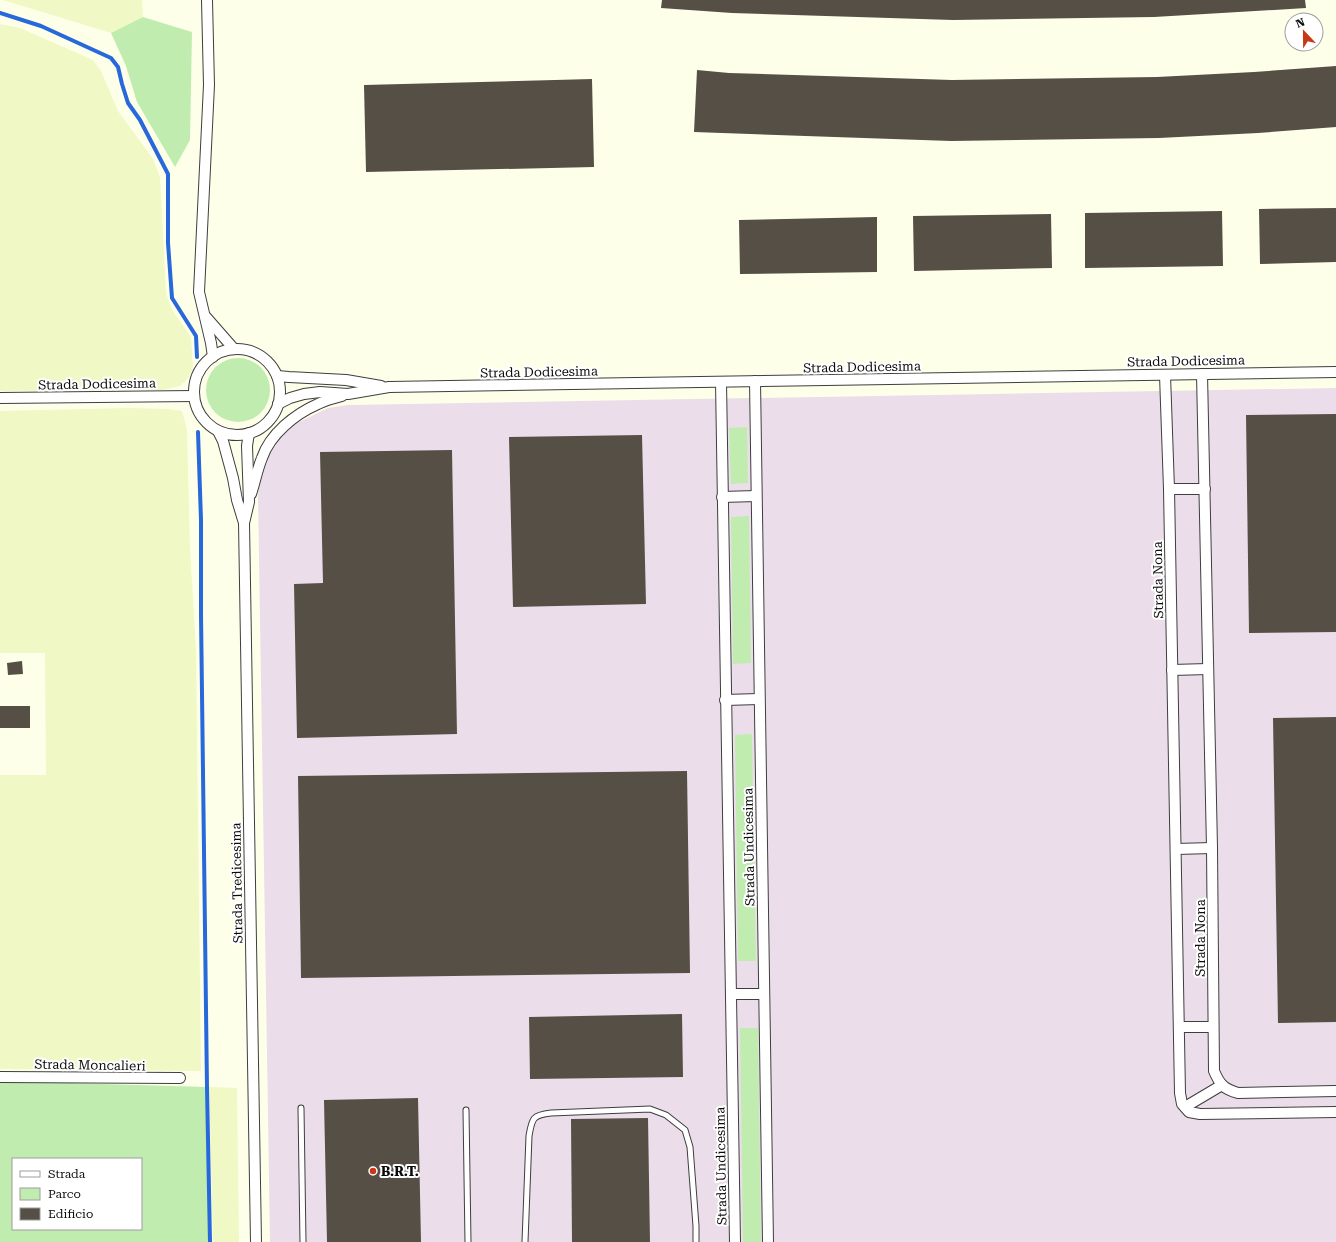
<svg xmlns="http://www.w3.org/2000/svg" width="1336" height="1242" viewBox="0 0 1336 1242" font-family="'Roboto Serif',serif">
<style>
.industrial{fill:#ebdeea}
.farmland{fill:#f0f8c6}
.green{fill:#c0edaf;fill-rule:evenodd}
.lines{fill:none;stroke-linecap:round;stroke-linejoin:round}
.stream{stroke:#2768db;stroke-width:4}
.building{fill:#554f46}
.service-casing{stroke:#3e3e3e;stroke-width:7}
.minor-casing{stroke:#3e3e3e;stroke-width:12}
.service{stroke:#fff;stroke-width:5}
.minor{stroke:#fff;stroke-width:10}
.poi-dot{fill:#c93816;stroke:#fff;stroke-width:1.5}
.labels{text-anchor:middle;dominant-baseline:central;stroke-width:4;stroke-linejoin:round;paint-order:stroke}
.street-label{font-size:13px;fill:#0b0b0b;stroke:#fff}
.poi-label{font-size:13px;font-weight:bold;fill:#0b0b0b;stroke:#fff;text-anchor:start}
</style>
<rect width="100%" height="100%" fill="#feffe9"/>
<!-- industrial -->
<path class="industrial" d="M 1336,388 L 1336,1242 L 270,1242 L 258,495 L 260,479 L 273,447 L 283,435 L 295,424 L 328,408 L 348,405 Z"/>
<!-- farmland -->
<g class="farmland">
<path d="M 3,0 L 142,0 L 143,17 L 111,33 Z"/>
<path d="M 0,24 L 20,28 L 93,60 L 101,71 L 118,111 L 153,159 L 160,177 L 166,293 L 172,310 L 191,337 L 193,368 L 188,378 L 180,386 L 162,390 L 0,391 Z"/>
<path d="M 129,408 L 168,409 L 182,411 L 187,430 L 190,549 L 196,649 L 201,1071 L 0,1069 L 0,775 L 46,775 L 45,653 L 0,653 L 0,411 Z"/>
<path d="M 209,1087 L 237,1088 L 239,1242 L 213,1242 Z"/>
</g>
<!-- green -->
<g class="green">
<path d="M 143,17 L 192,32 L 190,140 L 175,167 L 137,102 L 126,66 L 111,33 Z"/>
<circle cx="238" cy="390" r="32"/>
<path d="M 747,427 L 748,483 L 731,484 L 729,428 Z"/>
<path d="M 749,516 L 751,663 L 733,664 L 731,517 Z"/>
<path d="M 752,734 L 756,961 L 738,961 L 735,735 Z"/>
<path d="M 740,1028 L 758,1028 L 761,1242 L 743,1242 Z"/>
<path d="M 0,1081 L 207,1087 L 210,1242 L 0,1242 ZM 13,1159 L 141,1159 L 141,1229 L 13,1229 Z"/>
</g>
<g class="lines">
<!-- stream -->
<g class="stream">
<path d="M 0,13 L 41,26 L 111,58 L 118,67 L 122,84 L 128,103 L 140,120 L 168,174 L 168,243 L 172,298 L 196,336 L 197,357"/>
<path d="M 198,432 L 201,520 L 201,614 L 207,1088 L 210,1242"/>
</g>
</g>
<!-- building -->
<g class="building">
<path d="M 662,0 L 1305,0 L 1306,8 L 1154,17 L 953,20 L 732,13 L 661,8 Z"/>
<path d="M 1336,66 L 1336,127 L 1258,133 L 1159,138 L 951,141 L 694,132 L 697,70 L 729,73 L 952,80 L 1157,77 L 1254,72 Z"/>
<path d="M 592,79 L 594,167 L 366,172 L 364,85 Z"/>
<path d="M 1336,208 L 1336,262 L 1260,264 L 1259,209 Z"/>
<path d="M 1222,211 L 1223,266 L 1085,268 L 1085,213 Z"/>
<path d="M 1051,214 L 1052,268 L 914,271 L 913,216 Z"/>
<path d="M 877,217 L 877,272 L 740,274 L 739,220 Z"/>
<path d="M 1336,414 L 1336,632 L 1249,633 L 1246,415 Z"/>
<path d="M 642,435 L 646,604 L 513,607 L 509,437 Z"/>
<path d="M 452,450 L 457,734 L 297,738 L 294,584 L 323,583 L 320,452 Z"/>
<path d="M 22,661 L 23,674 L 8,675 L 7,663 Z"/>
<rect x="0" y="706" width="30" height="22"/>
<path d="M 1336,717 L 1336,1022 L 1278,1023 L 1273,718 Z"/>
<path d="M 687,771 L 690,973 L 301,978 L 298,776 Z"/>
<path d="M 682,1014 L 683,1077 L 530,1079 L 529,1017 Z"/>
<path d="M 418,1098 L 421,1242 L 327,1242 L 324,1100 Z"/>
<path d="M 648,1118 L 650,1242 L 572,1242 L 571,1119 Z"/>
</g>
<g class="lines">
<!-- service casing -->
<g class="service-casing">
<g id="service">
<path d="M 301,1108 L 303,1242"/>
<path d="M 466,1110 L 468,1242"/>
<path d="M 525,1242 L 529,1136 C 532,1119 532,1115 551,1113 L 650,1109 L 666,1115 L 685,1130 L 690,1147 L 696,1226 L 696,1242"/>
</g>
</g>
<!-- minor casing -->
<g class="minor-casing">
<g id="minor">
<path d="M 207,0 L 209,85 L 199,292 L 211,343 L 213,357"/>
<path d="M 206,317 L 234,349"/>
<circle cx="237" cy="392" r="43"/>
<path d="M 1202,374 L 1212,848 L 1214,1071 C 1220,1085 1224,1089 1238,1093 L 1336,1091"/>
<path d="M 1165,375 L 1169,489 L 1180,1093 L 1182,1104 L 1189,1112 L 1200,1114 L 1336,1112"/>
<path d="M 277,376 L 289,377 L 346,380 L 381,386"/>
<path d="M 755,381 L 768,1242"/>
<path d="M 721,382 L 735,1242"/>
<path d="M 0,398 L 194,396"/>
<path d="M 278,404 L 290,398 L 304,394 L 320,392 L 348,394 L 389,387 L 1336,372"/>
<path d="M 218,431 L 223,441 L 233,478 L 237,500 L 244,523"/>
<path d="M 249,433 L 247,446 L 249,502 L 244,523 L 256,1242"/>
<path d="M 1169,489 L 1205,489"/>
<path d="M 251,494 C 255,482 257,470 262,458 C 270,434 295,414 318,404 C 326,400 334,398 342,396"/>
<path d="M 722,497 L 756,496"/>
<path d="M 1172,670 L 1208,669"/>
<path d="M 725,700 L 759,699"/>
<path d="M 1176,849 L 1212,848"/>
<path d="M 731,994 L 764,994"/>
<path d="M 1179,1027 L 1213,1027"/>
<path d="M 0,1077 L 180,1078"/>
<path d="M 1185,1107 L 1222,1085"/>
</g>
</g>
<!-- service -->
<use href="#service" class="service"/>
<!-- minor -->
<use href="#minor" class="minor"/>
</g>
<!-- markers -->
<circle class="poi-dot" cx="373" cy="1171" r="4"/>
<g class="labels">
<!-- street labels -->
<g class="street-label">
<text transform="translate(1186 361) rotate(-1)">Strada Dodicesima</text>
<text transform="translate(862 367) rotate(-1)">Strada Dodicesima</text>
<text transform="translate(539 372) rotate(-1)">Strada Dodicesima</text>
<text transform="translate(97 384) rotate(-1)">Strada Dodicesima</text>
<text transform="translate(1158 580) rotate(-91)">Strada Nona</text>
<text transform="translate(749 847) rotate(-91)">Strada Undicesima</text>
<text transform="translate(237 883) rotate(-91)">Strada Tredicesima</text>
<text transform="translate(1200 938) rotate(-90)">Strada Nona</text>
<text transform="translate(90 1065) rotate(1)">Strada Moncalieri</text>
<text transform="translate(721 1166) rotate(-91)">Strada Undicesima</text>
</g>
<!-- poi labels -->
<g class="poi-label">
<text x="381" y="1171">B.R.T.</text>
</g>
</g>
<!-- legend -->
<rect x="12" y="1158" width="130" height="72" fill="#ffffff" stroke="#9d9d9d"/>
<rect x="20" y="1171" width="20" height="6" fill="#ffffff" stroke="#9d9d9d"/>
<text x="48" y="1178" font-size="12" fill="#0b0b0b">Strada</text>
<rect x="20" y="1188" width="20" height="12" fill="#c0edaf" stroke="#9d9d9d"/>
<text x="48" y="1198" font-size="12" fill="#0b0b0b">Parco</text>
<rect x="20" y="1208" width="20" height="12" fill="#554f46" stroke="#9d9d9d"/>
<text x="48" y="1218" font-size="12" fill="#0b0b0b">Edificio</text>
<!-- north arrow -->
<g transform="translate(1304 32) rotate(338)"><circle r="19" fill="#ffffff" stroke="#9d9d9d"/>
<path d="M0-3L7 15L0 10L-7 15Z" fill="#c93816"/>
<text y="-6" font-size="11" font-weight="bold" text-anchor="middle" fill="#0b0b0b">N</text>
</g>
</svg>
